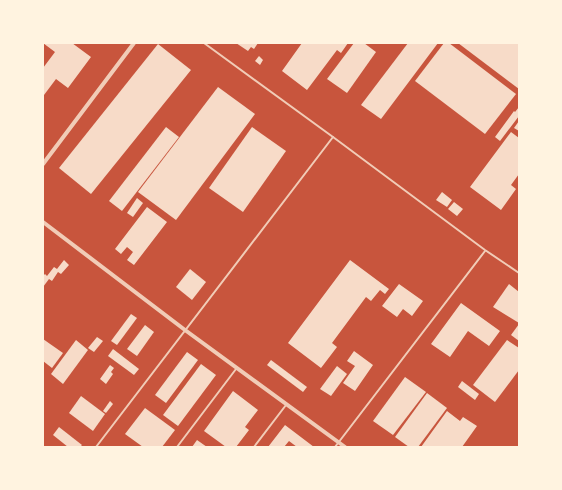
<svg xmlns="http://www.w3.org/2000/svg" width="562" height="490" viewBox="0 0 562 490" font-family="Montserrat,sans-serif">
<style>
.building{fill:#f7dbc8}
.lines{fill:none;stroke-linecap:round;stroke-linejoin:round}
.service{stroke:#f1ccb7;stroke-width:2}
.minor{stroke:#f1ccb7;stroke-width:4}
</style>
<rect width="100%" height="100%" fill="#c8553d"/>
<!-- building -->
<g class="building">
<path d="M 43,43 L 72,43 L 91,57 L 68,88 L 56,79 L 44,95 L 43,94 L 43,68 L 55,52 Z"/>
<path d="M 236,43 L 258,43 L 254,49 L 251,47 L 248,51 Z"/>
<path d="M 302,43 L 348,43 L 341,53 L 337,50 L 307,90 L 282,71 Z"/>
<path d="M 354,43 L 364,43 L 376,52 L 347,93 L 327,79 Z"/>
<path d="M 408,43 L 438,43 L 381,119 L 361,105 Z"/>
<path d="M 444,43 L 449,43 L 516,94 L 485,134 L 415,81 Z"/>
<path d="M 458,43 L 519,43 L 519,89 Z"/>
<path d="M 158,44 L 191,70 L 91,194 L 59,168 Z"/>
<path d="M 259,56 L 263,60 L 260,65 L 255,61 Z"/>
<path d="M 218,87 L 255,114 L 176,220 L 138,192 Z"/>
<path d="M 519,107 L 519,116 L 500,141 L 495,137 L 514,111 L 515,112 Z"/>
<path d="M 519,121 L 519,131 L 514,128 Z"/>
<path d="M 166,127 L 179,137 L 122,211 L 109,201 Z"/>
<path d="M 252,127 L 286,151 L 243,212 L 209,188 Z"/>
<path d="M 511,132 L 519,138 L 519,174 L 511,185 L 516,189 L 501,210 L 470,187 Z"/>
<path d="M 442,192 L 452,200 L 447,207 L 436,200 Z"/>
<path d="M 137,198 L 143,203 L 133,217 L 127,213 Z"/>
<path d="M 454,202 L 463,209 L 457,216 L 448,209 Z"/>
<path d="M 147,207 L 167,222 L 134,265 L 127,260 L 133,252 L 127,247 L 121,254 L 115,249 Z"/>
<path d="M 64,260 L 69,265 L 61,274 L 58,272 L 52,281 L 49,279 L 43,287 L 43,276 L 45,274 L 47,276 L 54,267 L 57,269 Z"/>
<path d="M 350,260 L 389,289 L 385,294 L 380,290 L 371,301 L 366,297 L 332,343 L 337,347 L 321,368 L 288,343 Z"/>
<path d="M 190,269 L 206,282 L 192,300 L 176,287 Z"/>
<path d="M 399,284 L 423,301 L 412,316 L 403,309 L 397,317 L 382,306 Z"/>
<path d="M 509,284 L 519,292 L 519,323 L 493,307 Z"/>
<path d="M 461,303 L 500,331 L 489,346 L 468,331 L 450,357 L 431,344 Z"/>
<path d="M 131,314 L 137,318 L 117,345 L 111,341 Z"/>
<path d="M 519,324 L 519,341 L 511,335 Z"/>
<path d="M 145,325 L 154,332 L 137,356 L 127,349 Z"/>
<path d="M 97,337 L 103,341 L 94,352 L 88,348 Z"/>
<path d="M 43,339 L 63,353 L 52,368 L 43,361 Z"/>
<path d="M 76,340 L 88,350 L 63,384 L 51,374 Z"/>
<path d="M 507,340 L 519,348 L 519,370 L 495,402 L 473,385 Z"/>
<path d="M 113,349 L 139,369 L 134,375 L 108,356 Z"/>
<path d="M 354,351 L 373,365 L 355,391 L 343,383 L 355,366 L 347,361 Z"/>
<path d="M 187,352 L 198,360 L 166,403 L 155,395 Z"/>
<path d="M 271,360 L 307,387 L 303,392 L 267,365 Z"/>
<path d="M 201,364 L 216,375 L 178,426 L 163,415 Z"/>
<path d="M 110,365 L 114,368 L 111,372 L 113,374 L 106,384 L 100,379 Z"/>
<path d="M 337,366 L 347,374 L 331,396 L 320,389 Z"/>
<path d="M 405,377 L 426,392 L 393,435 L 373,421 Z"/>
<path d="M 462,381 L 479,394 L 475,400 L 458,387 Z"/>
<path d="M 233,391 L 258,410 L 245,427 L 249,430 L 236,447 L 226,447 L 204,431 Z"/>
<path d="M 427,393 L 447,408 L 418,447 L 409,447 L 395,437 Z"/>
<path d="M 81,396 L 105,414 L 93,431 L 69,413 Z"/>
<path d="M 110,401 L 113,404 L 106,413 L 103,411 Z"/>
<path d="M 145,408 L 175,430 L 162,447 L 143,447 L 125,434 Z"/>
<path d="M 447,411 L 460,421 L 463,417 L 477,426 L 462,447 L 421,447 Z"/>
<path d="M 285,425 L 314,447 L 297,447 L 289,441 L 284,447 L 268,447 Z"/>
<path d="M 59,427 L 82,445 L 80,447 L 68,447 L 53,435 Z"/>
<path d="M 197,440 L 207,447 L 192,447 Z"/>
</g>
<g class="lines">
<!-- service -->
<g class="service">
<path d="M 204,43 L 333,137 L 485,250 L 519,273"/>
<path d="M 96,447 L 333,137"/>
<path d="M 177,447 L 236,369"/>
<path d="M 254,447 L 286,405"/>
<path d="M 335,447 L 485,251"/>
</g>
<!-- minor -->
<g class="minor">
<path d="M 43,164 L 134,43"/>
<path d="M 43,222 L 185,330 L 345,447"/>
</g>
</g>
<!-- border -->
<rect width="562" height="490" fill="none" stroke="#fff3e0" stroke-width="88"/>
</svg>
